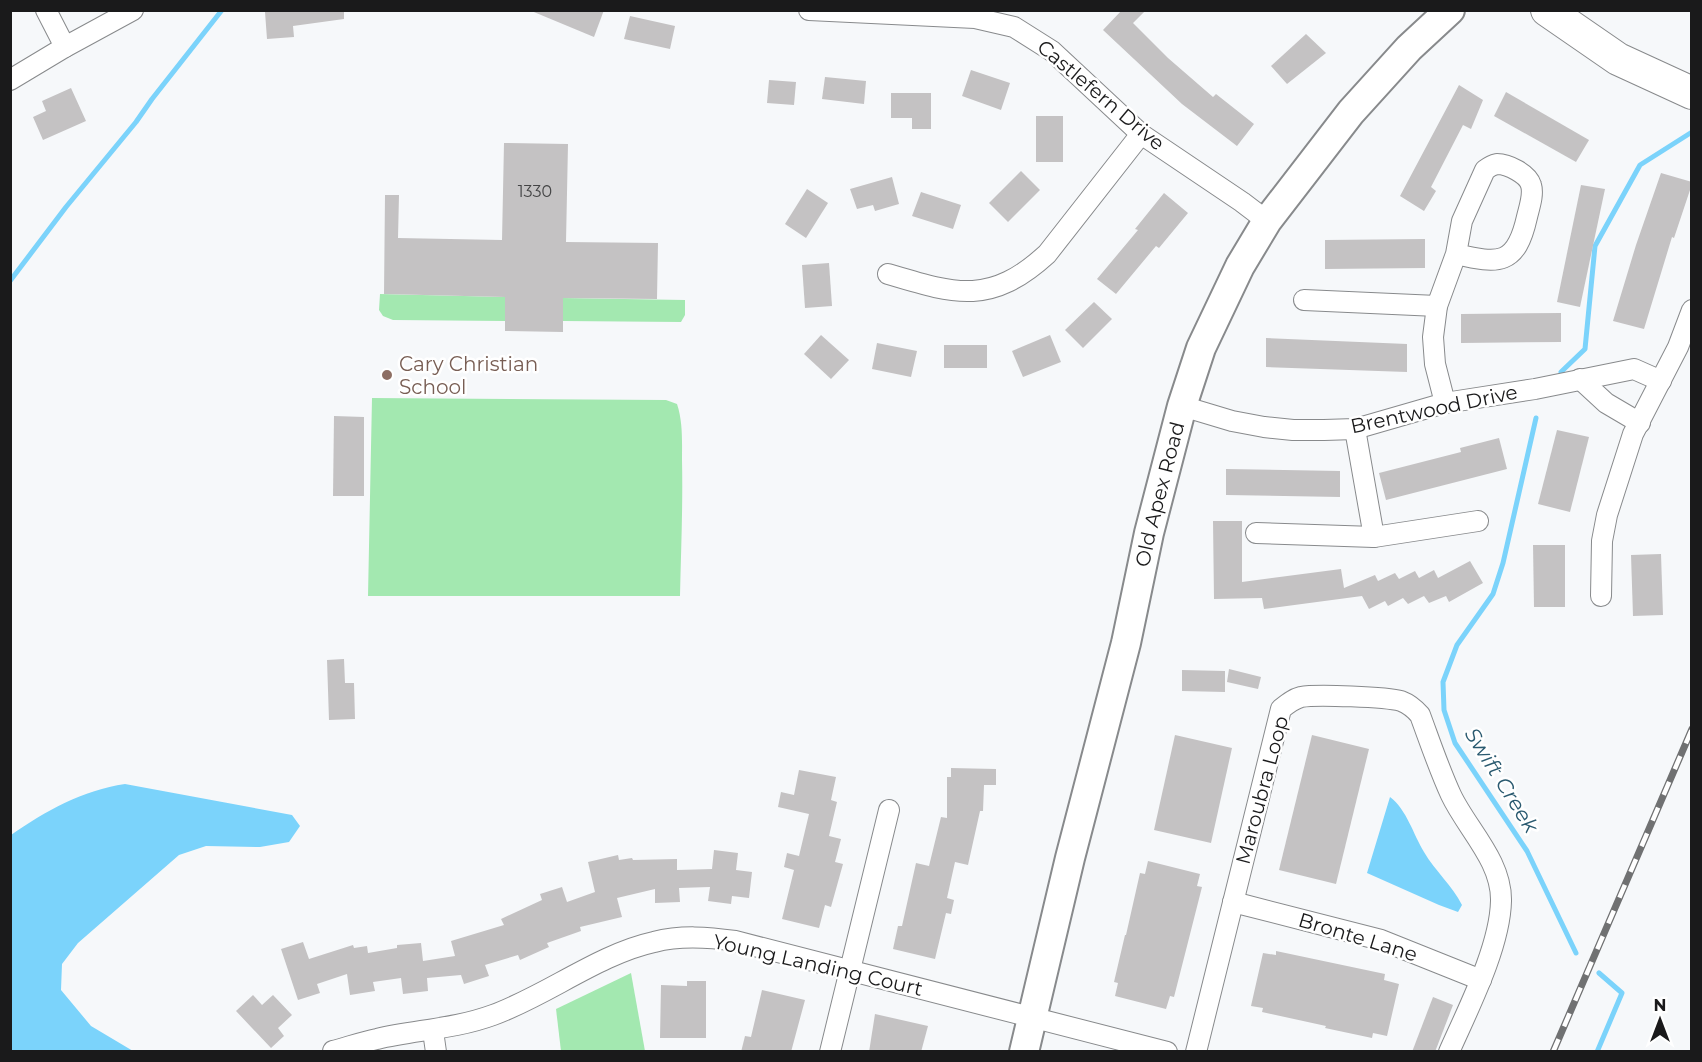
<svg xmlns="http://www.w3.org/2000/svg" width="1702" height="1062" viewBox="0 0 1702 1062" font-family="Montserrat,sans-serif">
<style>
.green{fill:#a3e8b0}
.water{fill:#7bd3fb}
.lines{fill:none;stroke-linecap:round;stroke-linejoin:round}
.stream{stroke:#7bd3fb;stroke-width:5}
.building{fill:#c4c2c3}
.minor-casing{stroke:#888a8c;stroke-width:22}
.secondary-casing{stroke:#888a8c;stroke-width:32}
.primary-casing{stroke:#888a8c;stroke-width:34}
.minor{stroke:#fff;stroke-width:20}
.secondary{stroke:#fff;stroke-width:28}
.primary{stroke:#fff;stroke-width:32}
.rail-casing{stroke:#707172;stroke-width:7}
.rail{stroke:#fff;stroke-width:4.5;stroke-dasharray:14;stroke-linecap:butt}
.education-dot{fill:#8d6e63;stroke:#fff;stroke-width:2}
.labels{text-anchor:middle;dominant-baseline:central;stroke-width:5;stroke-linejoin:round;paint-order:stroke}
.number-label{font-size:16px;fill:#444445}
.street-label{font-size:20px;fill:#1a1a1b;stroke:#fff}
.education-label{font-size:20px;fill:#785e54;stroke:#fff;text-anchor:start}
.water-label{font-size:21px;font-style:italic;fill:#2a5a70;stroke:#fff}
</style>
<rect width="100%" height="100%" fill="#f6f8fa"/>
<!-- green -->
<g class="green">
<path d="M 380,294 L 505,297 L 505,321 L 393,320 L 383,316 L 379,310 Z"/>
<path d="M 563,298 L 685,300 L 685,315 L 681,322 L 563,321 Z"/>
<path d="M 372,398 L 666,400 L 677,404 C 683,422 682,441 682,460 C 683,505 681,551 680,596 L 368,596 Z"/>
<path d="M 631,973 L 645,1051 L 561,1051 L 556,1009 Z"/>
</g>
<!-- water -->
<g class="water">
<path d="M 125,784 L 292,815 L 300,826 L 289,842 L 260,847 L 206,846 L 179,855 L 78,943 L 62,964 L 61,990 L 91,1026 L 133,1051 L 11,1051 L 11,835 C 45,811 83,790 125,784 Z"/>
<path d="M 1390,797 C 1407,810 1413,834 1424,852 C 1435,871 1452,885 1462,905 L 1458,912 L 1439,905 L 1367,873 Z"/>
</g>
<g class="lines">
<!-- stream -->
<g class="stream">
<path d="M 10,281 L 66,207 L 136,122 L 152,99 L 222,10"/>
<path d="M 1561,372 L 1585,349 L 1595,246 L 1640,165 L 1692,132"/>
<path d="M 1536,418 L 1503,563 L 1493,594 L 1457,645 L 1443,682 L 1444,710 L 1455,743 L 1527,851 L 1576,953"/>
<path d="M 1597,1052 L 1622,993 L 1599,973"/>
</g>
</g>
<!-- building -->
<g class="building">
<path d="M 290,10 L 344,10 L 344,19 L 293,26 L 294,37 L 267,39 L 265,12 Z"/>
<path d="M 529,10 L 604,10 L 594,37 Z"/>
<path d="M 1122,10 L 1146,10 L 1133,23 L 1168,58 L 1213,97 L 1216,94 L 1254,124 L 1237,146 L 1182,104 L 1103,30 Z"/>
<path d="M 630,16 L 675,26 L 670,49 L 624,39 Z"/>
<path d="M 1306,34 L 1326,53 L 1287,84 L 1271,66 Z"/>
<path d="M 971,70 L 1010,83 L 1001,110 L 962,96 Z"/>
<path d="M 825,77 L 866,81 L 864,104 L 822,99 Z"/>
<path d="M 769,80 L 796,82 L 794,105 L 767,103 Z"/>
<path d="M 1459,85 L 1483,100 L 1471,129 L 1463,125 L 1431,187 L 1436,191 L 1424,211 L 1400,196 Z"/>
<path d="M 71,88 L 86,121 L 43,140 L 33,117 L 46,111 L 42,101 Z"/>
<path d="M 1506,92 L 1589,140 L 1576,162 L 1494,116 Z"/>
<path d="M 891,93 L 931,93 L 931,129 L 912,129 L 912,118 L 891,118 Z"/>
<rect x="1036" y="116" width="27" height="46"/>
<path d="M 504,143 L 568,144 L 566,242 L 658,243 L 657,299 L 563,298 L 563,332 L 505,331 L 505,297 L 384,294 L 385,195 L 399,195 L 398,238 L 502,240 Z"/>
<path d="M 1021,171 L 1040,190 L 1008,222 L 989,203 Z"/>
<path d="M 1661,173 L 1692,182 L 1692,184 L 1674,238 L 1672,237 L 1644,329 L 1613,321 L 1636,245 Z"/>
<path d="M 892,177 L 899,204 L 875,211 L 873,205 L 857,209 L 850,189 Z"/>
<path d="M 1581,185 L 1605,189 L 1580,307 L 1557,302 Z"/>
<path d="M 807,189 L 828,203 L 806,238 L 785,224 Z"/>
<path d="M 921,192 L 961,205 L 953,229 L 912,216 Z"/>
<path d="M 1164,193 L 1188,213 L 1159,248 L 1156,246 L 1116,294 L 1097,279 L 1138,230 L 1135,229 Z"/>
<path d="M 1425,239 L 1425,268 L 1325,269 L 1325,240 Z"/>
<path d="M 829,263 L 832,306 L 805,308 L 802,265 Z"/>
<path d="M 1094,302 L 1112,319 L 1083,348 L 1065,330 Z"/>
<path d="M 1561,313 L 1561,342 L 1461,343 L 1461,314 Z"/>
<path d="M 821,335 L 849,360 L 831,379 L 804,354 Z"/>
<path d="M 1050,335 L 1061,362 L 1023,377 L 1012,351 Z"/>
<path d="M 1266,338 L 1407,344 L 1407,372 L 1266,367 Z"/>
<path d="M 877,343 L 917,351 L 911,377 L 872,369 Z"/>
<rect x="944" y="345" width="43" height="23"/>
<path d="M 334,416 L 364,417 L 364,496 L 333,496 Z"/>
<path d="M 1557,430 L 1589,437 L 1570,512 L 1538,504 Z"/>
<path d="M 1499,438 L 1507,469 L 1386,500 L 1379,473 L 1461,452 L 1460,448 Z"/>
<path d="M 1226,469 L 1340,471 L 1340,497 L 1226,495 Z"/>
<path d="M 1213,521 L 1242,521 L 1242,582 L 1341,569 L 1344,588 L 1375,575 L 1378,581 L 1395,573 L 1399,579 L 1415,571 L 1419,578 L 1434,570 L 1438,578 L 1470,561 L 1483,583 L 1449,602 L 1446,596 L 1429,603 L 1424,596 L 1408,604 L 1403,598 L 1388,606 L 1385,601 L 1369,609 L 1362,596 L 1264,609 L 1262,598 L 1214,599 Z"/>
<path d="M 1533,545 L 1565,545 L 1565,607 L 1534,607 Z"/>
<path d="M 1661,554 L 1663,615 L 1633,616 L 1631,555 Z"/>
<path d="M 344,659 L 345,683 L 354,683 L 355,719 L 329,720 L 327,660 Z"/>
<path d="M 1229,669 L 1261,677 L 1258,689 L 1227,682 Z"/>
<path d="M 1182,670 L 1225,671 L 1225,692 L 1182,691 Z"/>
<path d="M 1175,735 L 1232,748 L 1211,843 L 1154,830 Z"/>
<path d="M 1312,735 L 1369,749 L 1336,884 L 1279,870 Z"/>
<path d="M 951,768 L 996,769 L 996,785 L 984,785 L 983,811 L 980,811 L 968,865 L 955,862 L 947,898 L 954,900 L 951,914 L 946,913 L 935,959 L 893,949 L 898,926 L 902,926 L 916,863 L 929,866 L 941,817 L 947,818 L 947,777 L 951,777 Z"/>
<path d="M 799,770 L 836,777 L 831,800 L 837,802 L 829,836 L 841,839 L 835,862 L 843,864 L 831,907 L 825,905 L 819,928 L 782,919 L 794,870 L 784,867 L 787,853 L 799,856 L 809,814 L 778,807 L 781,792 L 794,795 Z"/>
<path d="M 714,850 L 738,853 L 736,870 L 752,872 L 749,898 L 732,896 L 731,904 L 708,901 L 710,887 L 679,888 L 680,902 L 655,903 L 655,889 L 617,898 L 622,917 L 580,927 L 581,931 L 547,943 L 549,947 L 520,960 L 518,955 L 485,965 L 489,976 L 464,984 L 461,975 L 427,978 L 428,991 L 403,994 L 401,978 L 373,982 L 375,991 L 350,995 L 347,974 L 317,984 L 320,993 L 298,1000 L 281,949 L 303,942 L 309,959 L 353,945 L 354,948 L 367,946 L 368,953 L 397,948 L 397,945 L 421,943 L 423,961 L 455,956 L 451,941 L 504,925 L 501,919 L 542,900 L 540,894 L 562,887 L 567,902 L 595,892 L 588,862 L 618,855 L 619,860 L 632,858 L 633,860 L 677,859 L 677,870 L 712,869 Z"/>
<path d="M 1148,861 L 1200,874 L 1197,886 L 1202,887 L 1186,950 L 1174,997 L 1170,996 L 1166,1009 L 1115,996 L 1118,983 L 1114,982 L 1125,935 L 1126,935 L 1140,873 L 1145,874 Z"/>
<path d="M 1276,951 L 1385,974 L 1384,980 L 1399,984 L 1387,1036 L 1373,1033 L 1372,1038 L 1325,1028 L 1326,1026 L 1262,1012 L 1263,1008 L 1251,1006 L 1263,953 L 1276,955 Z"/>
<path d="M 687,981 L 706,981 L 706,1038 L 660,1038 L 661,985 L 687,986 Z"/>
<path d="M 762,990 L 805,1000 L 791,1052 L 741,1052 L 745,1036 L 751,1037 Z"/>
<path d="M 253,995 L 262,1005 L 273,995 L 292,1015 L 278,1028 L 284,1036 L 271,1048 L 236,1011 Z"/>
<path d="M 1433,997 L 1453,1005 L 1435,1052 L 1412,1052 Z"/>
<path d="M 875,1014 L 928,1026 L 921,1052 L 869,1052 Z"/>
</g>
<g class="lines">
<!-- minor casing -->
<g class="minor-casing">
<g id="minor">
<path d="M 46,10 L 65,47"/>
<path d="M 809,10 L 975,18 L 1014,27 L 1052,51 L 1141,134 L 1242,202 L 1267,221"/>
<path d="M 10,80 L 65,47 L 133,10"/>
<path d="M 888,274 C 955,294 990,306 1047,254 L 1141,134"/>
<path d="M 1304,300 L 1437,306"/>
<path d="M 1580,379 L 1606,403 L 1640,423"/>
<path d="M 1445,403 L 1435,364 L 1433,337 L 1437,306 L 1456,254 L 1462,221 L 1485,170 C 1489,167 1492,165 1497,164 C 1508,164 1528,174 1531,185 C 1534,195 1529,208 1527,217 C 1516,266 1499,264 1456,254"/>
<path d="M 1182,406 L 1232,421 L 1264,427 L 1293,430 L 1324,430 L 1355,429 L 1445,403 L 1535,389 L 1634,369 L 1661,381"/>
<path d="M 1355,429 L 1374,537"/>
<path d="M 1256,533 L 1374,537 L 1478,521"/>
<path d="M 1601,596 L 1602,541 L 1607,515 L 1633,434 L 1678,347 L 1692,310"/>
<path d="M 1233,902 L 1381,940 L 1481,980"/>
<path d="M 433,1031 L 436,1052"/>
<path d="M 333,1051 C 348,1047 362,1042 377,1039 C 415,1030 455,1029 493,1015 C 546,996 599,954 654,942 C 681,935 708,937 735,941 L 1167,1052"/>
<path d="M 830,1052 L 889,810"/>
<path d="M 1196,1052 L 1281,709 C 1287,704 1293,699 1301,697 C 1316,694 1387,697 1401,701 C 1409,704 1414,708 1420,715 C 1430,742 1439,769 1451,795 C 1467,829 1502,861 1501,901 C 1500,947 1468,1009 1449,1052"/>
</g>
</g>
<!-- secondary casing -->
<g class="secondary-casing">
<g id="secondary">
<path id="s1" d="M 1024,1052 L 1070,858 L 1126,643 L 1149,533 L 1182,406 L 1201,348 L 1240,266 L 1267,221 L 1351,112 L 1409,48 L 1450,10"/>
</g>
</g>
<!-- primary casing -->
<g class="primary-casing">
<path id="primary" d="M 1547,10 L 1618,59 L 1692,93"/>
</g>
<!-- minor -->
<use href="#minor" class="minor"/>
<!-- secondary -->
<use href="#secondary" class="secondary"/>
<!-- primary -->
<use href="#primary" class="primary"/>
<!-- rail casing -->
<g class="rail-casing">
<path id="rail" d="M 1553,1052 L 1692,729"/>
</g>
<!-- rail -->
<use href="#rail" class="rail"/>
</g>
<!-- markers -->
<circle class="education-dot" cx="387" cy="375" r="6"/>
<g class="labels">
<!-- number labels -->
<g class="number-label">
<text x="535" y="191">1330</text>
</g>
<!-- street labels -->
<g class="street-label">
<text transform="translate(1101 95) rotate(40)">Castlefern Drive</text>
<text transform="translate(1434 409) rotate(-12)">Brentwood Drive</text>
<text stroke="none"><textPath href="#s1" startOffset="574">Old Apex Road</textPath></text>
<text transform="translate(1262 790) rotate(-75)">Maroubra Loop</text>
<text transform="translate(1358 937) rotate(17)">Bronte Lane</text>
<text transform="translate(818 965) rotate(13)">Young Landing Court</text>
</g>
<!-- education labels -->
<g class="education-label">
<text x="399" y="364">Cary Christian<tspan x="399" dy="23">School</tspan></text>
</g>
<!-- water labels -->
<g class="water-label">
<text transform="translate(1502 780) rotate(58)">Swift Creek</text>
</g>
</g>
<!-- border -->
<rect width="1702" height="1062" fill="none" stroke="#1a1a1b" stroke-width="24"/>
<!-- north arrow -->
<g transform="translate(1660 1020)" stroke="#ffffff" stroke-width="4.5" paint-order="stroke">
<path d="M0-4.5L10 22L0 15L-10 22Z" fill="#1a1a1b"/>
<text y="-9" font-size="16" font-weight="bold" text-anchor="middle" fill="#1a1a1b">N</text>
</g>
</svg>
